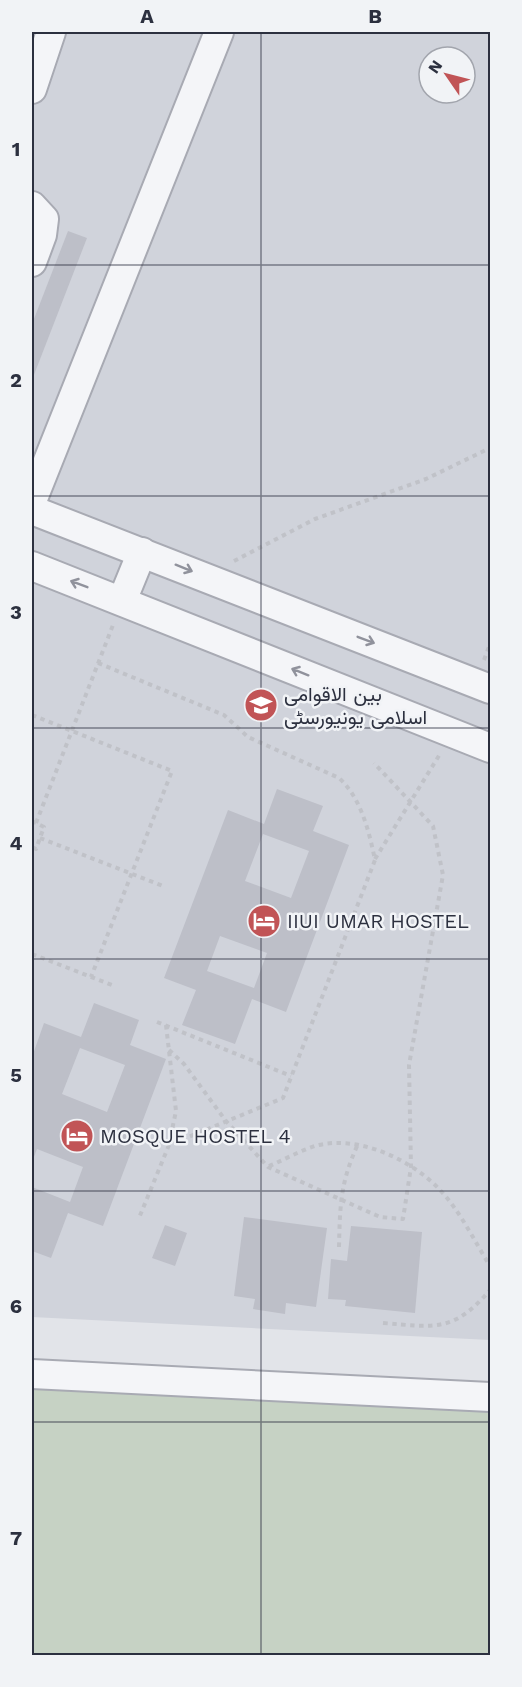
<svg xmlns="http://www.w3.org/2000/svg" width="522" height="1687" viewBox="0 0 522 1687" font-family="'Work Sans',Vazirmatn,sans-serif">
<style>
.built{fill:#d0d3db;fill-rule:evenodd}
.green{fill:#c6d2c4}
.building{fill:#bdbfc8;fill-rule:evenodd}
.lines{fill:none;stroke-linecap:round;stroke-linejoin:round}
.minor-casing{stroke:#a8aab3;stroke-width:32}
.path{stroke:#c0c2c8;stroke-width:4;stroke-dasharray:4.5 4.5;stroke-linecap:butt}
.minor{stroke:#f4f5f8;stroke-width:28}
.oneway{stroke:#90929c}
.grid{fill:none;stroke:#2c303f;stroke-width:1.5;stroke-opacity:0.55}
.labels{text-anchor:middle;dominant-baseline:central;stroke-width:5;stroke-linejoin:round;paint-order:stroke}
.poi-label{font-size:20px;fill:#2c303f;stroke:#f1f3f6;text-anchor:start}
.neatline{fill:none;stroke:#2c303f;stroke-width:2}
.grid-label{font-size:20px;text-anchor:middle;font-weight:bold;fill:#2c303f}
</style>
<rect width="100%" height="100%" fill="#e2e4e9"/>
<!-- built -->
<path class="built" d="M 32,32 L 490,32 L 490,1340 L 32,1317 ZM 429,57 L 465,57 L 465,93 L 429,93 Z"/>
<!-- green -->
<path class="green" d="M 32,1388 L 490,1412 L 490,1655 L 32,1655 Z"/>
<!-- building -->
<g class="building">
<path d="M 68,231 L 87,238 L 32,380 L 32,324 Z"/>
<path d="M 277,789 L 323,806 L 313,831 L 349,845 L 286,1012 L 252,999 L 235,1044 L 182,1025 L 196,990 L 164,978 L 228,810 L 264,824 ZM 263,834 L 309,851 L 291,898 L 245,881 ZM 220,936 L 267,953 L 254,988 L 207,971 Z"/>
<path d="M 94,1003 L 139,1020 L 130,1045 L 166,1059 L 103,1226 L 68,1213 L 51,1258 L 32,1251 L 32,1187 L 70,1202 L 83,1167 L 37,1149 L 32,1162 L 32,1057 L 44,1023 L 81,1037 ZM 80,1048 L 125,1065 L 107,1112 L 62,1094 Z"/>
<path d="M 244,1217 L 327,1228 L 316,1307 L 286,1303 L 285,1314 L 253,1309 L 255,1299 L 234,1296 Z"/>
<path d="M 165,1225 L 187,1233 L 175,1266 L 152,1258 Z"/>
<path d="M 351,1226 L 422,1232 L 415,1313 L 345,1306 L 346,1300 L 328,1299 L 331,1259 L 347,1261 Z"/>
</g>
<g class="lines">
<!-- minor casing -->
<g class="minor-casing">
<g id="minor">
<path d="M 32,89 L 51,32"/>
<path d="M 32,206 L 44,219 L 42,235 L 32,262"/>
<path d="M 32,501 L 219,32"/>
<path d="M 32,510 L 490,689"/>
<path d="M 32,566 L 490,748"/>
<path d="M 122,601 L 142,552"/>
<path d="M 32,1374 L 490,1397"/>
</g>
</g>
<!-- path -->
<g class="path">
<path d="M 234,561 L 315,519 L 426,479 L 490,448"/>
<path d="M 484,660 L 490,644"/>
<path d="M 98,663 L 224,715 L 248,737 L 339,778 C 361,798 369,831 375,860 L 283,1098 L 169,1145 L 139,1218"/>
<path d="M 32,715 L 172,771 L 91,977"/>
<path d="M 32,821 L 44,827 L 36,849 L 32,847"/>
<path d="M 36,823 L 113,625"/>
<path d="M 40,838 L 163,886"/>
<path d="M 375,859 L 440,754"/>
<path d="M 32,954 L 112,985"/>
<path d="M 157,1022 L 291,1076"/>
<path d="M 166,1025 L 176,1111 L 169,1144"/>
<path d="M 169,1050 L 184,1064 L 226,1121 L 268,1167 L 380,1217 L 403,1219 L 411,1167 L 409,1065 L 443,875 L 433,826 L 374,763"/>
<path d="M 269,1166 C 284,1160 299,1151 315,1146 C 357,1134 411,1159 440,1190 C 460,1211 475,1242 490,1266"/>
<path d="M 339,1247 C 340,1206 340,1183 358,1144"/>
<path d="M 383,1323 C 435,1327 453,1333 490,1290"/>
</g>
<!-- minor -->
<use href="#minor" class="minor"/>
</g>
<!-- one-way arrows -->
<defs><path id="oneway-shaft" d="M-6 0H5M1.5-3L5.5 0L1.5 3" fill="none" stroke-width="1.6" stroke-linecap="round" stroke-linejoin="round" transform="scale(1.5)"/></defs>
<g class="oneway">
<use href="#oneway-shaft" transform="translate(184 568) rotate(22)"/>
<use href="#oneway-shaft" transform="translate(79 584) rotate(-159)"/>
<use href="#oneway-shaft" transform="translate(366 640) rotate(21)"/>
<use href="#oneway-shaft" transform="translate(300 672) rotate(-158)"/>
</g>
<!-- grid -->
<path class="grid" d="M 261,32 L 261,1656M 32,265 L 490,265M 32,496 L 490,496M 32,728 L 490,728M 32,959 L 490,959M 32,1191 L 490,1191M 32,1422 L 490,1422"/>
<!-- icons -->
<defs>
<g id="university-disc" transform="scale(1.725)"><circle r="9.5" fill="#c15456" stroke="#f1f3f6"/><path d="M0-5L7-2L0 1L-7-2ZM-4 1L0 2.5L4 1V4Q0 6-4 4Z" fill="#fff"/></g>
<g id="hotel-disc" transform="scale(1.725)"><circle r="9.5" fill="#c15456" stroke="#f1f3f6"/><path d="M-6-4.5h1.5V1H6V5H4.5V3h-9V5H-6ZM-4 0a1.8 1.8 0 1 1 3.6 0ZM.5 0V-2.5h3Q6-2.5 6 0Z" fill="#fff"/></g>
</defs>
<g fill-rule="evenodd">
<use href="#university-disc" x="261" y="705"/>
<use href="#hotel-disc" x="264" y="921"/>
<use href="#hotel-disc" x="77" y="1136"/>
</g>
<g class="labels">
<!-- poi labels -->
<g class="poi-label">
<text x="284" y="694">بین الاقوامی<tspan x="284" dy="23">اسلامی یونیورسٹی</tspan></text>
<text x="287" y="921">IIUI UMAR HOSTEL</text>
<text x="100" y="1136">MOSQUE HOSTEL 4</text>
</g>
</g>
<!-- border -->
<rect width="522" height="1687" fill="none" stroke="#f1f3f6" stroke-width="66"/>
<!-- north arrow -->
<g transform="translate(447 75) rotate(305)"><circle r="28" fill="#f1f3f6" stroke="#a2a5ad" stroke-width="1.5"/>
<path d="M0-4.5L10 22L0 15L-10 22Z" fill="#c15456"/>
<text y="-9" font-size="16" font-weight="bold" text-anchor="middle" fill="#2c303f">N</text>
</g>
<rect x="33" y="33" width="456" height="1621" class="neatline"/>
<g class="grid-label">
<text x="147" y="23">A</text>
<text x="375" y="23">B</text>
<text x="16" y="156">1</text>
<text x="16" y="387">2</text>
<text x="16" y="619">3</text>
<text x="16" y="850">4</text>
<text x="16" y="1082">5</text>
<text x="16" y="1313">6</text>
<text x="16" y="1545">7</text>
</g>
</svg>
